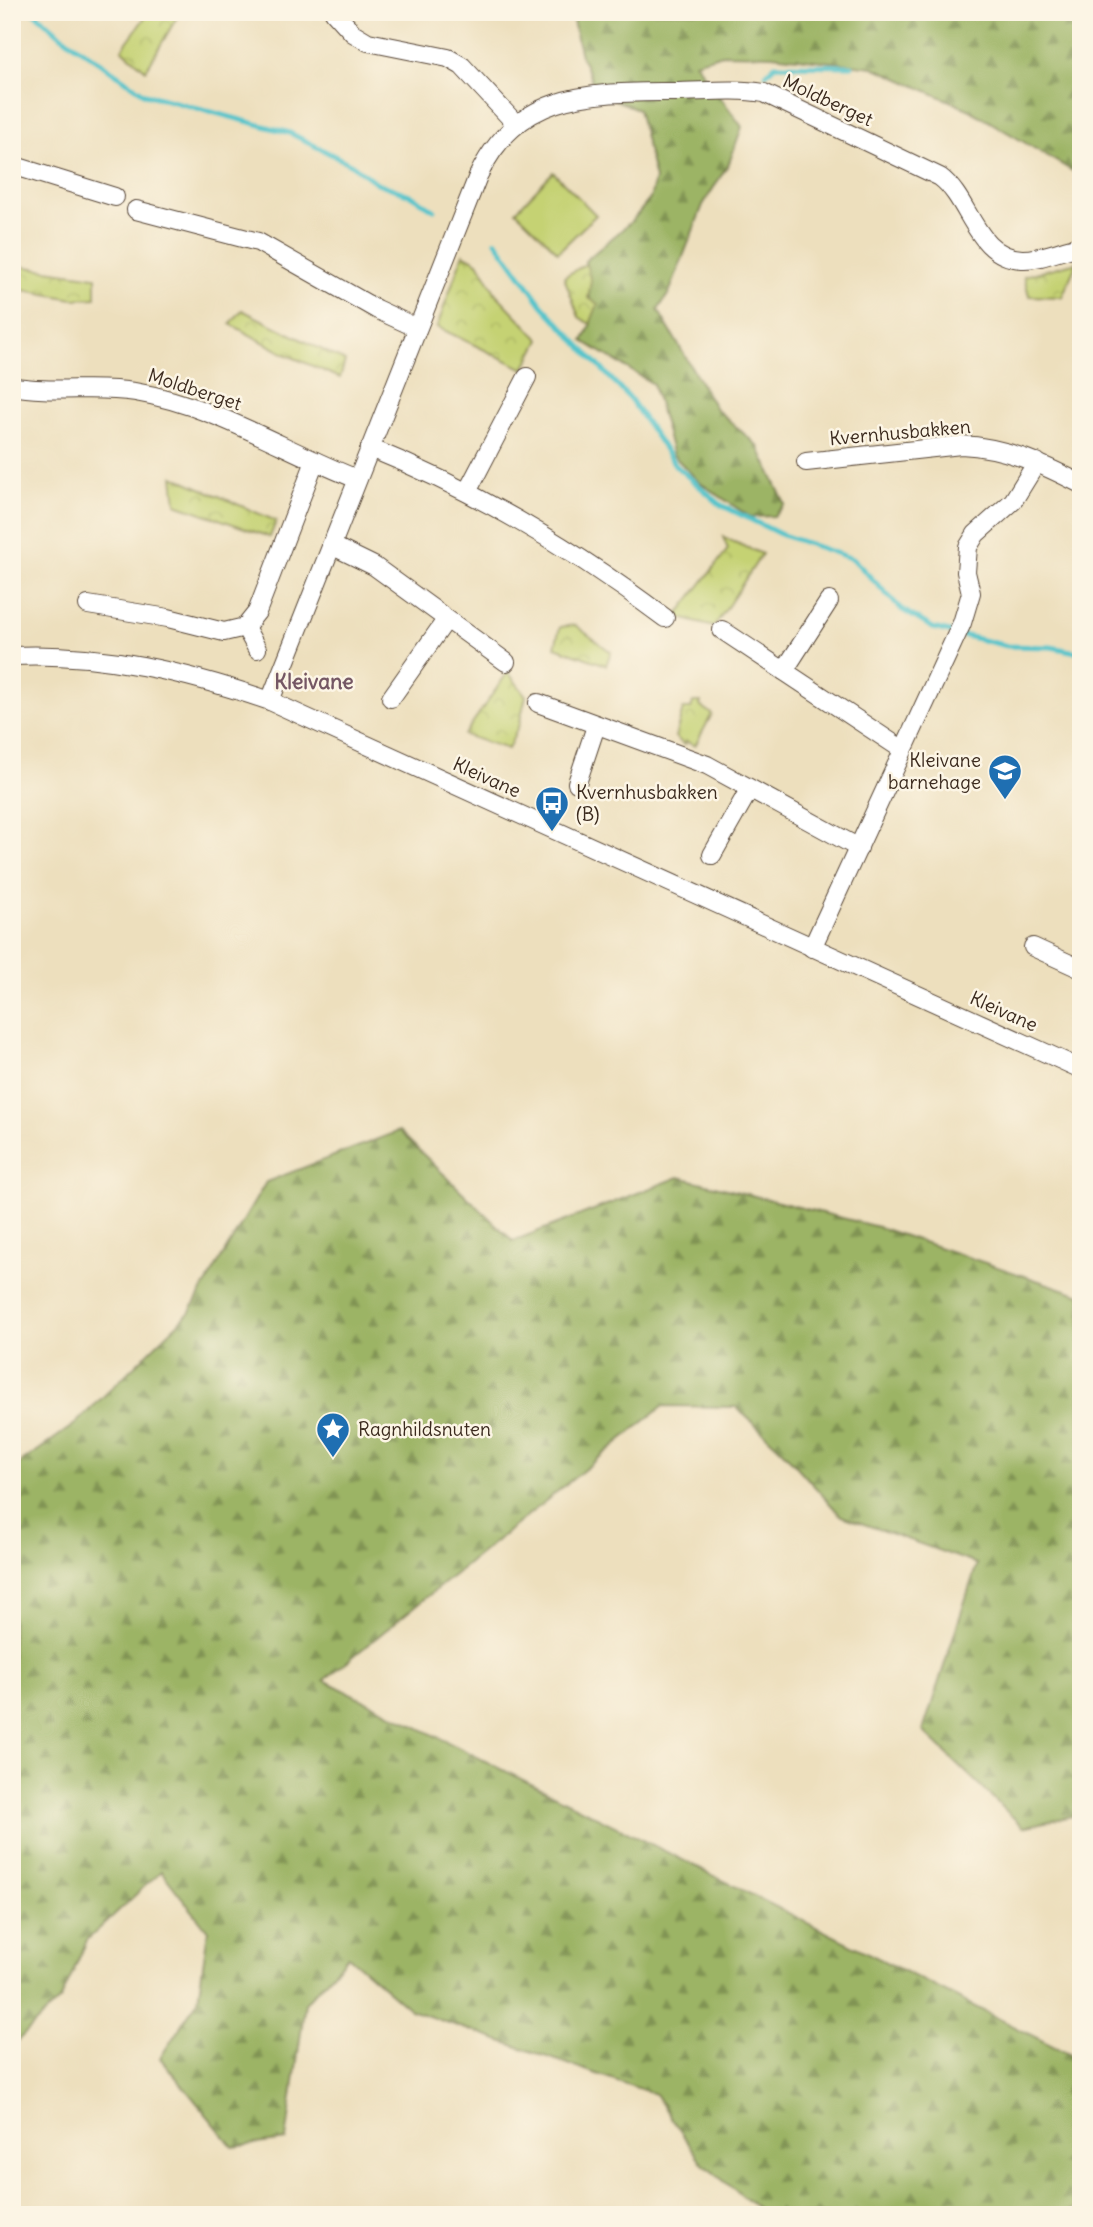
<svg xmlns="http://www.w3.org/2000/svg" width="1093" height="2227" viewBox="0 0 1093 2227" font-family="Delius,sans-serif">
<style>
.forest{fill:url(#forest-firs);stroke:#6c6f42;stroke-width:2}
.park{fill:url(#park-crowns);stroke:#807e48;stroke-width:2}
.pitch{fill:#c5d273;stroke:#807e48;stroke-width:2}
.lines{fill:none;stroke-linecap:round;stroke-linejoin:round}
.stream{stroke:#56c4cb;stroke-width:5}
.street-casing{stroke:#564536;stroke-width:20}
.street{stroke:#fff;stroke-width:18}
.labels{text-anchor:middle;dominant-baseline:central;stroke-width:5;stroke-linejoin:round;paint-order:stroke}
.street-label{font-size:19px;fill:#3b2a1e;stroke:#fcf5e5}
.poi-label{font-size:19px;fill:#3b2a1e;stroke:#fcf5e5;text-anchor:start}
.neighbourhood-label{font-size:21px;font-weight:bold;fill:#755764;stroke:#fcf5e5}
</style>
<defs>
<pattern id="forest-firs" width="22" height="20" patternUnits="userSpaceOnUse" patternTransform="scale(1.75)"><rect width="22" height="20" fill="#9cb465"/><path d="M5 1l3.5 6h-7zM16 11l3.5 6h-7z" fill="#809353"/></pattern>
<pattern id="park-crowns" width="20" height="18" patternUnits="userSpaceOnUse" patternTransform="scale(1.75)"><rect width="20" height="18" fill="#c5d273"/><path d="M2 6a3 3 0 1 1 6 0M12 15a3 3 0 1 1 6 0" fill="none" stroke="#aab463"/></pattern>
</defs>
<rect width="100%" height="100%" fill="#fcf5e5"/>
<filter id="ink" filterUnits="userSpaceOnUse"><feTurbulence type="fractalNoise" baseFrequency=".0143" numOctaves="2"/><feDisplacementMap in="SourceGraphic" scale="14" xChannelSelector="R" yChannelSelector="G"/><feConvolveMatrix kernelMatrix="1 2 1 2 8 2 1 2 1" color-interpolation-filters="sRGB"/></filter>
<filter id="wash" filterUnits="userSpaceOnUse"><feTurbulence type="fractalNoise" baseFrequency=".00686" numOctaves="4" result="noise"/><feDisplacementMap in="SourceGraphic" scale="28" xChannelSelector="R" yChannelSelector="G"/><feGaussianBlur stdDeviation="1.57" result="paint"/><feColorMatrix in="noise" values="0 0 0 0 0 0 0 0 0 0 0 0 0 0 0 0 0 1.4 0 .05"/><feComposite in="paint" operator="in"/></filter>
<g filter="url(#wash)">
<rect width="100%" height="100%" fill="#eddfbd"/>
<!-- forest -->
<g class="forest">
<path d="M 571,12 L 1081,12 L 1081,176 L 968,109 L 873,67 L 772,55 L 723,54 L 695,62 L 742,127 L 729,163 L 703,205 L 669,293 L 658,310 L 716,409 L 758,446 L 785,504 L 774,516 L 750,517 L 699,482 L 673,455 L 653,384 L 583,341 C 603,309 583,295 585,261 L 632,221 L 650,199 L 655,179 L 638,109 L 597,93 L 581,56 Z"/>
<path d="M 399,1131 L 513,1241 L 679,1177 L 878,1227 L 1081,1295 L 1081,1814 L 1023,1827 L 923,1731 L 977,1564 L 841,1516 L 782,1450 L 736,1407 L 663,1406 L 324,1680 L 1081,2060 L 1081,2206 L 1062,2215 L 766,2215 L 703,2164 L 655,2094 L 411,2010 L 348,1956 L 305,2003 L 286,2140 L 233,2147 L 160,2058 L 198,2000 L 208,1931 L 161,1871 L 87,1940 L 61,1999 L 12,2046 L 12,1469 L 75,1424 L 189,1313 L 266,1182 Z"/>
</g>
<!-- park -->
<g class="park">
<path d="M 149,12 L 180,12 L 146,70 L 122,49 Z"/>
<path d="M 463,254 L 478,262 L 496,294 L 540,340 L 524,369 L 437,327 Z"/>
<path d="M 1077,262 L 1062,297 L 1029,296 L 1024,276 Z"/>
<path d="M 586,264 L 591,281 L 588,298 L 598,304 L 590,324 L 579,317 L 564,277 Z"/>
<path d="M 12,265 L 96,277 L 96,298 L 73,299 L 12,288 Z"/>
<path d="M 242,310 L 345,361 L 340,378 L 285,354 L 230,324 Z"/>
<path d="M 173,476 L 276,521 L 270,537 L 176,504 Z"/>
<path d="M 723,537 L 762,554 L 714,627 L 676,617 L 728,549 Z"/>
<path d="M 575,625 L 611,652 L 606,665 L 555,647 L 560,627 Z"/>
<path d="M 508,672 L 526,696 L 519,725 L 508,749 L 464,735 Z"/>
<path d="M 693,702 L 701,702 L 700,706 L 712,714 L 695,746 L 685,741 L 684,745 L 675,737 L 683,709 L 691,709 Z"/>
</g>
<!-- pitch -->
<path class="pitch" d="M 553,172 L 596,215 L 558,252 L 516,211 Z"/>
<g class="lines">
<!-- stream -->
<g class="stream">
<path d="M 34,12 L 63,37 L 145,94 L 290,133 L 352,165 L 377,183 L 410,195 L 434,210"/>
<path d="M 766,74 L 775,65 L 852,66"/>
<path d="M 496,241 L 542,305 L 631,400 L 676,466 L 721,505 L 780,534 L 853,559 L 901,609 L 933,628 L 1007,646 L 1051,647 L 1081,653"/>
</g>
</g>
</g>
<g filter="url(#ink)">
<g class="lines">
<!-- street casing -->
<g class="street-casing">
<g id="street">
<path d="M 334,12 L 353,33 L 368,42 L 448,58 L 462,66 L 516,124"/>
<path d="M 12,165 L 115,197"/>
<path d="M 136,210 L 258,242 L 376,309 L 417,328"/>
<path d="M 12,386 C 52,394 94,385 135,392 C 214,405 283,450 357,479"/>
<path d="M 370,448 C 476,491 574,549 665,618"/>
<path d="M 806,462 L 961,445 C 1006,447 1042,464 1081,484"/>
<path d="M 467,492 L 527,377"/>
<path d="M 331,545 L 374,566 L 506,662"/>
<path d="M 88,605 L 168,618 L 224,632 L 245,627 L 257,612 L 315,461"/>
<path d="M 245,627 L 257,649"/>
<path d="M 722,630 L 903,750"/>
<path d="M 12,656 C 101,652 186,672 270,701 L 1081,1069"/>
<path d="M 784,671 L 829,601"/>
<path d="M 391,698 L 446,620"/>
<path d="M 270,701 L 478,176 C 519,90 590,93 672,92 C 703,92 734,88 764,93 L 940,177 C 971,200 975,257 1022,259 C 1041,260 1062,249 1081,246"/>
<path d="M 538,703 L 707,765 L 859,848"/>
<path d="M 577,783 L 596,726"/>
<path d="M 712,855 L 749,790"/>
<path d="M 1033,947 L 1081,969"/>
<path d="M 812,948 L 962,623 L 971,593 L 966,572 L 968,547 L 976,534 L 1013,501 L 1037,462"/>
</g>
</g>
<!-- street -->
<use href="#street" class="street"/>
</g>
</g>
<!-- icons -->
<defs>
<g id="school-pin" transform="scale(1.75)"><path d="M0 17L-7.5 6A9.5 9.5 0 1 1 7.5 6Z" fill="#1f6fb2" stroke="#fcf5e5"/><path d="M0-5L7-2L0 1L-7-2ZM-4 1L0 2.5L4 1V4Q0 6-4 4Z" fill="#fff"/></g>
<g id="bus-pin" transform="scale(1.75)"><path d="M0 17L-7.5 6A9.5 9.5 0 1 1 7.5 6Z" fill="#1f6fb2" stroke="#fcf5e5"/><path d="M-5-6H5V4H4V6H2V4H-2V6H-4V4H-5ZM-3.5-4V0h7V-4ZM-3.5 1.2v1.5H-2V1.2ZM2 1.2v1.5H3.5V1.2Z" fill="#fff"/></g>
<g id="sight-pin" transform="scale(1.75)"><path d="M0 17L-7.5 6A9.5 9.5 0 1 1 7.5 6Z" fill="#1f6fb2" stroke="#fcf5e5"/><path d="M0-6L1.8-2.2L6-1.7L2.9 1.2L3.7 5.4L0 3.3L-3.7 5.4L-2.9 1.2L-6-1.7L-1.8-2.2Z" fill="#fff"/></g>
</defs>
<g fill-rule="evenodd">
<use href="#school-pin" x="1005" y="771"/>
<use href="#bus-pin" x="552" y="803"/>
<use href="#sight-pin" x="333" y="1429"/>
</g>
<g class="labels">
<!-- street labels -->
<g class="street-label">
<text transform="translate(828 100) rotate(25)">Moldberget</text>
<text transform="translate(195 389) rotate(18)">Moldberget</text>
<text transform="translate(900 432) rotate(-5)">Kvernhusbakken</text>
<text transform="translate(487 777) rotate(24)">Kleivane</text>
<text transform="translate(1004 1011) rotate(24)">Kleivane</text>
</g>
<!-- poi labels -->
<g class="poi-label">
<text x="981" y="760" text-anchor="end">Kleivane<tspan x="981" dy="22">barnehage</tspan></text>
<text x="576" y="792">Kvernhusbakken<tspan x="576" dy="22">(B)</tspan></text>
<text x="358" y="1429">Ragnhildsnuten</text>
</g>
<!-- neighbourhood labels -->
<g class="neighbourhood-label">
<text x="314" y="681">Kleivane</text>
</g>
</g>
<!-- margin -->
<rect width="1093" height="2227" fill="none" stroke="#fcf5e5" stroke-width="42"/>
</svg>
